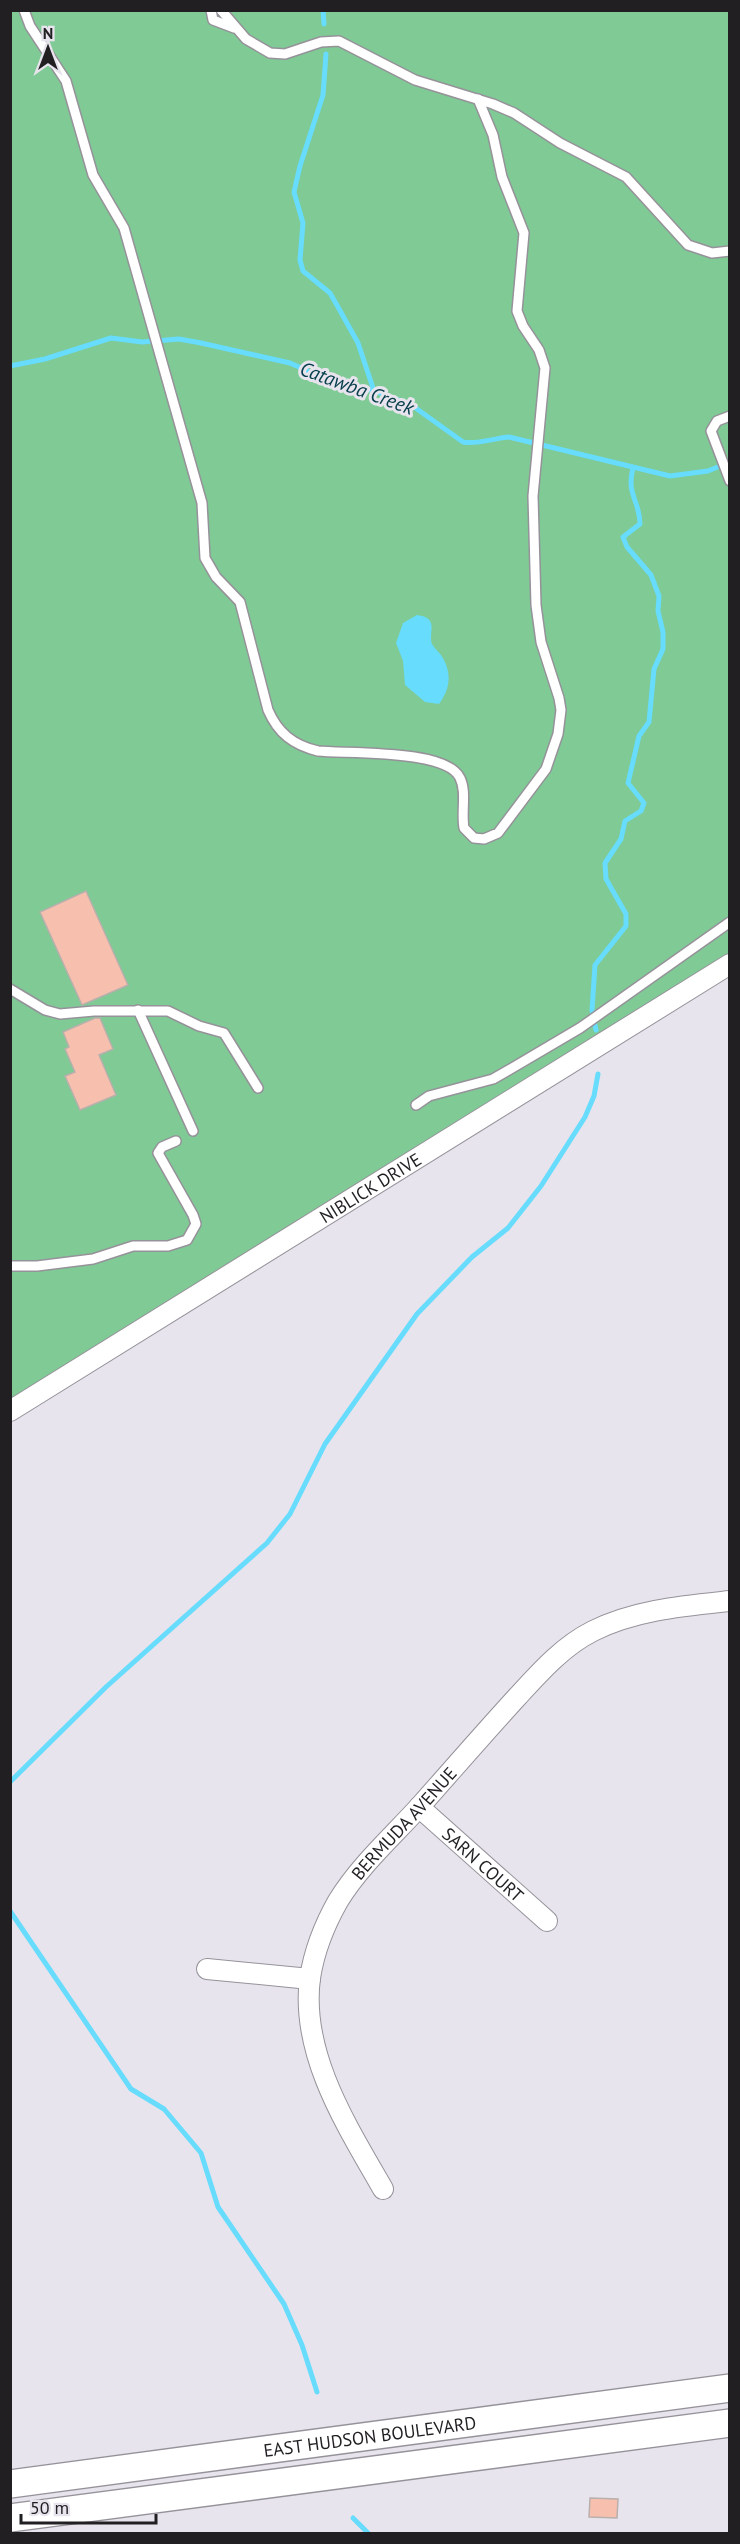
<svg xmlns="http://www.w3.org/2000/svg" width="740" height="2544" viewBox="0 0 740 2544" font-family="'PT Sans',sans-serif">
<style>
.green{fill:#7fca95}
.water{fill:#68dcfc}
.lines{fill:none;stroke-linecap:round;stroke-linejoin:round}
.stream{stroke:#68dcfc;stroke-width:5}
.building{fill:#f7c0ae;stroke:#b9afac;stroke-width:1.5}
.service-casing{stroke:#96929a;stroke-width:12}
.minor-casing{stroke:#96929a;stroke-width:22}
.secondary-casing{stroke:#96929a;stroke-width:30}
.service{stroke:#fff;stroke-width:9}
.minor{stroke:#fff;stroke-width:20}
.secondary{stroke:#fff;stroke-width:27}
.labels{text-anchor:middle;dominant-baseline:central;stroke-width:6;stroke-linejoin:round;paint-order:stroke}
.street-label{font-size:18px;fill:#211f22;stroke:#e8e4ed}
.water-label{font-size:20px;font-style:italic;fill:#09404d;stroke:#e8e4ed}
</style>
<rect width="100%" height="100%" fill="#e8e4ed"/>
<!-- green -->
<path class="green" d="M 11,11 L 729,11 L 729,953 L 11,1402 Z"/>
<!-- water -->
<path class="water" d="M 417,615 C 440,618 428,632 432,644 C 434,648 438,651 441,655 C 452,672 451,688 439,704 L 425,702 L 405,685 L 403,661 L 396,643 L 403,623 Z"/>
<g class="lines">
<!-- stream -->
<g class="stream">
<path d="M 323,10 L 324,24"/>
<path d="M 326,54 L 323,95 L 300,166 L 294,192 L 303,223 L 300,260 L 303,271 L 330,293 L 338,307 L 358,343 L 374,391"/>
<path d="M 10,366 L 45,359 L 111,338 L 142,342 L 179,339 L 201,343 L 290,363 L 321,377 L 374,391 L 410,404 L 463,442 C 477,445 495,438 509,437 L 670,476 L 708,471 L 730,462"/>
<path d="M 596,1030 L 592,1010 L 595,965 L 626,926 L 626,914 L 606,879 L 605,863 L 621,839 L 625,821 L 641,811 L 644,803 L 628,783 L 639,736 L 649,722 L 654,669 L 663,649 L 663,632 L 658,611 L 659,596 L 651,575 L 627,547 L 623,537 L 640,524 C 640,501 626,495 633,468"/>
<path d="M 10,1782 L 106,1687 L 267,1543 L 290,1514 L 325,1444 L 417,1314 L 472,1257 L 508,1228 L 541,1186 L 585,1117 L 594,1096 L 598,1074"/>
<path d="M 10,1911 L 131,2089 L 164,2109 L 201,2153 L 218,2207 L 284,2304 L 302,2345 L 317,2392"/>
<path d="M 353,2518 L 369,2534"/>
</g>
</g>
<!-- building -->
<g class="building">
<path d="M 86,891 L 128,985 L 82,1005 L 40,912 Z"/>
<path d="M 95,1018 L 100,1018 L 113,1049 L 99,1055 L 116,1095 L 80,1110 L 65,1076 L 75,1072 L 65,1049 L 69,1047 L 63,1032 Z"/>
<path d="M 590,2498 L 618,2499 L 617,2518 L 589,2517 Z"/>
</g>
<g class="lines">
<!-- service casing -->
<g class="service-casing">
<g id="service">
<path d="M 24,10 L 30,26 L 66,81 L 93,175 L 124,228 L 202,503 L 205,558 L 216,577 L 240,602 L 268,710 C 278,733 293,745 318,751 C 347,754 447,749 460,778 C 467,792 461,812 464,828 L 474,838 L 484,839 L 498,833 L 546,769 L 558,734 L 561,710 L 559,698 L 541,642 L 536,605 L 533,496 L 545,368 L 539,350 L 523,326 L 517,311 L 524,233 L 502,177 L 493,135 L 478,99"/>
<path d="M 211,10 L 213,20 L 234,28"/>
<path d="M 221,10 L 246,39 L 270,53 L 285,54 L 321,42 L 339,41 L 415,80 L 493,104 L 514,113 L 560,143 L 626,177 L 688,245 L 712,253 L 730,251"/>
<path d="M 730,416 L 717,421 L 711,431 L 730,481"/>
<path d="M 10,989 L 45,1010 L 60,1014 L 94,1011 L 168,1011 L 199,1026 L 224,1033 L 258,1088"/>
<path d="M 138,1010 L 193,1131"/>
<path d="M 416,1105 L 429,1096 L 493,1079 L 507,1071 L 580,1028 L 730,922"/>
<path d="M 10,1266 L 37,1266 L 93,1259 L 133,1246 L 168,1246 L 187,1240 L 196,1224 L 193,1215 L 158,1153 L 162,1147 L 176,1141"/>
</g>
</g>
<!-- minor casing -->
<g class="minor-casing">
<g id="minor">
<path id="s1" d="M 10,1411 L 730,964"/>
<path id="s2" d="M 419,1807 L 547,1921"/>
<path d="M 207,1969 L 310,1979"/>
<path id="s3" d="M 383,2189 C 347,2126 300,2054 310,1978 C 314,1952 325,1924 338,1901 C 360,1865 393,1836 421,1805 C 453,1769 485,1732 518,1696 C 540,1672 563,1646 593,1631 C 635,1610 683,1606 730,1601"/>
</g>
</g>
<!-- secondary casing -->
<g class="secondary-casing">
<g id="secondary">
<path id="s4" d="M 10,2484 L 730,2388"/>
<path d="M 10,2518 L 730,2423"/>
</g>
</g>
<!-- service -->
<use href="#service" class="service"/>
<!-- minor -->
<use href="#minor" class="minor"/>
<!-- secondary -->
<use href="#secondary" class="secondary"/>
</g>
<g class="labels">
<!-- street labels -->
<g class="street-label">
<text stroke="none"><textPath href="#s1" startOffset="424">NIBLICK DRIVE</textPath></text>
<text stroke="none"><textPath href="#s3" startOffset="412">BERMUDA AVENUE</textPath></text>
<text stroke="none"><textPath href="#s2" startOffset="86">SARN COURT</textPath></text>
<text stroke="none"><textPath href="#s4" startOffset="363">EAST HUDSON BOULEVARD</textPath></text>
</g>
<!-- water labels -->
<g class="water-label">
<text transform="translate(357 388) rotate(20)">Catawba Creek</text>
</g>
</g>
<!-- border -->
<rect width="740" height="2544" fill="none" stroke="#211f22" stroke-width="24"/>
<!-- north arrow -->
<g transform="translate(48 48)" stroke="#e8e4ed" stroke-width="4.5" paint-order="stroke">
<path d="M0-4.5L10 22L0 15L-10 22Z" fill="#211f22"/>
<text y="-9" font-size="16" font-weight="bold" text-anchor="middle" fill="#211f22">N</text>
</g>
<!-- scale -->
<path d="M21 2514v9h135v-9" fill="none" stroke="#211f22" stroke-width="3"/>
<text x="30" y="2514" font-size="18" fill="#211f22" stroke="#e8e4ed" stroke-width="4.5" paint-order="stroke">50 m</text>
</svg>
